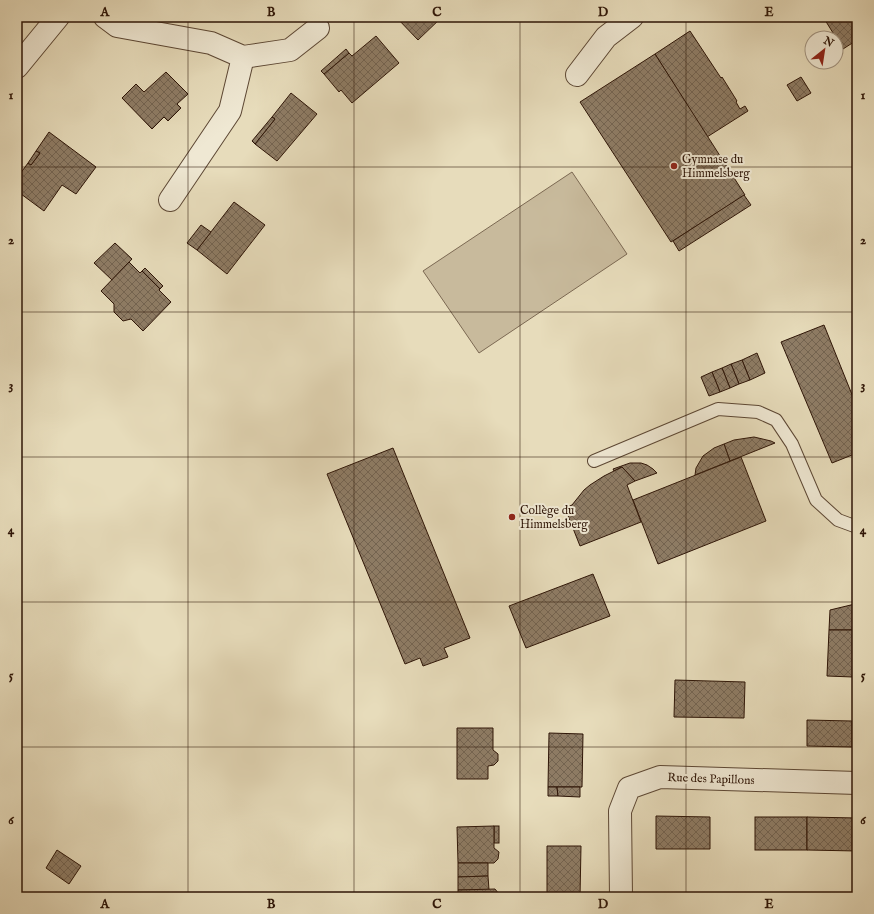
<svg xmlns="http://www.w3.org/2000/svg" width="874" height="914" viewBox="0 0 874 914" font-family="'IM FELL English',serif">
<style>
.garden{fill:#c8ba9c;stroke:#7b6852}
.building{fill:url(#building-cross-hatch);stroke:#2e1507}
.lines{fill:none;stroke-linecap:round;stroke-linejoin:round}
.lane-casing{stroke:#5c4734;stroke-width:14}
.street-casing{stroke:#5c4734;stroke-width:24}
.lane{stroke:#efe8d3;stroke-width:12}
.street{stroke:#efe8d3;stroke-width:22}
.grid{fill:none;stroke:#2e1507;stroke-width:1;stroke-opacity:0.55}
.poi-dot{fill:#8f2418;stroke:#efe8d3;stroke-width:1.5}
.labels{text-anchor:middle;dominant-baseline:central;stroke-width:4;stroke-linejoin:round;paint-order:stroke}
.poi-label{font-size:12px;fill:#2e1507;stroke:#efe8d3;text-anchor:start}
.street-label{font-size:12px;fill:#2e1507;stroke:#efe8d3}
.neatline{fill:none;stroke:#2e1507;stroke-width:1.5}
.grid-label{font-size:13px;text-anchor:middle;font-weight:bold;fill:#2e1507}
</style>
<defs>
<pattern id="building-cross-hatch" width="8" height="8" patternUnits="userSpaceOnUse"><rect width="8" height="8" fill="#8e7c65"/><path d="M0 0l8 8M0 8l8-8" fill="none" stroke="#746451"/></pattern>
</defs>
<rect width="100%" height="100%" fill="#e7dcbb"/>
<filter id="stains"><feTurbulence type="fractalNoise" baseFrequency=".005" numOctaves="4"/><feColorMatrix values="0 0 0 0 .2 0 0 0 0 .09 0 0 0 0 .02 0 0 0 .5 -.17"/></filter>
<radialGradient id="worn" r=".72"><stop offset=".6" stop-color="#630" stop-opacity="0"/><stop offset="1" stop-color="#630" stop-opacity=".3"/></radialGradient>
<!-- garden -->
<path class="garden" d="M 572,172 L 627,254 L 479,353 L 423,271 Z"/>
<!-- building -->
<g class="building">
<path d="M 396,17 L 442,17 L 418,40 Z"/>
<path d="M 820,17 L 857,17 L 857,40 L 843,49 L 825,20 L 822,21 Z"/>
<path d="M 690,31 L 721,78 L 722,77 L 737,101 L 736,102 L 740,109 L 745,106 L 748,111 L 707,137 L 655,54 Z"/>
<path d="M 376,36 L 399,63 L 352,103 L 341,90 L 339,92 L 324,74 L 349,53 L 352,56 Z"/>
<path d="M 346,49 L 349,53 L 324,74 L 321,71 Z"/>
<path d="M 655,54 L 745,195 L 671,242 L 580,102 Z"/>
<path d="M 166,72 L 188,94 L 177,104 L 181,108 L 168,121 L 164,117 L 152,129 L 122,98 L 136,84 L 144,92 Z"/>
<path d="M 801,77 L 811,93 L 797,101 L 787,85 Z"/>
<path d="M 291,93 L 317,114 L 277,161 L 255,144 L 275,119 L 272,117 Z"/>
<path d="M 272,117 L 275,119 L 255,144 L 252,141 Z"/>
<path d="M 49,132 L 96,167 L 76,194 L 62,185 L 44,211 L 17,191 L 17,178 L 28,163 L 31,165 L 40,153 L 36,151 Z"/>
<path d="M 36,151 L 40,153 L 31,165 L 28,163 Z"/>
<path d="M 744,195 L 751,205 L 679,251 L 673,241 Z"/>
<path d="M 234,202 L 265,225 L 227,274 L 197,250 Z"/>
<path d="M 201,225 L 211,232 L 197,250 L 187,243 Z"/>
<path d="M 115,243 L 132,259 L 112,280 L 94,263 Z"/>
<path d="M 129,262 L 140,273 L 142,271 L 160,289 L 159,290 L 171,302 L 143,331 L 131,319 L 123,321 L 114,312 L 114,304 L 101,291 Z"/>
<path d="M 145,268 L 163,286 L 160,289 L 142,271 Z"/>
<path d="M 824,325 L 857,407 L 857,453 L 832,463 L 781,342 Z"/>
<path d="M 757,353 L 765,373 L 750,380 L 742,360 Z"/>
<path d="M 742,360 L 750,380 L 739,384 L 731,364 Z"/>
<path d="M 731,364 L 739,384 L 730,388 L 722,368 Z"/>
<path d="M 722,368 L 730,388 L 720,392 L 712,372 Z"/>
<path d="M 712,372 L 720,392 L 709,396 L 701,377 Z"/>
<path d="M 754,437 L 771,441 L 775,443 L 730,461 L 724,444 L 734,440 Z"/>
<path d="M 724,444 L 730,461 L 695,475 L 696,468 L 703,456 L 714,448 Z"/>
<path d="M 393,448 L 470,638 L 444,648 L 448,657 L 423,666 L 420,658 L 405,664 L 327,474 Z"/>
<path d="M 741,457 L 766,521 L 658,564 L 633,500 Z"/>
<path d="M 630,463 L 641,463 L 647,465 L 653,469 L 657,473 L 635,481 L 622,467 L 614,471 L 613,469 Z"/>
<path d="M 622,467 L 635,481 L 627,485 L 641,522 L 580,546 L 565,508 L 572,505 L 584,490 L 590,485 L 604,476 Z"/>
<path d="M 593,574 L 610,616 L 526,648 L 509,606 Z"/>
<path d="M 855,604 L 855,630 L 829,630 L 830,610 Z"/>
<path d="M 829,630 L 855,630 L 853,677 L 827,676 Z"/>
<path d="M 675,680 L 745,682 L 744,718 L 674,717 Z"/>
<path d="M 807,720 L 852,721 L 852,747 L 807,746 Z"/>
<path d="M 457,728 L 493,728 L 493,750 L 498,754 L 498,761 L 494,765 L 488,766 L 488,779 L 457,779 Z"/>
<path d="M 549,733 L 583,734 L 582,787 L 548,787 Z"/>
<path d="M 548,787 L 557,787 L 558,796 L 548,796 Z"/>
<path d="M 557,787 L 580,787 L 580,797 L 558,796 Z"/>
<path d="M 656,816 L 710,817 L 710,849 L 656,849 Z"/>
<rect x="755" y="817" width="52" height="33"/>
<path d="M 807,817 L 857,818 L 857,851 L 807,850 Z"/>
<rect x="494" y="826" width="5" height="17"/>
<path d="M 494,826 L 494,848 L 499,852 L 498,859 L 494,863 L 458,863 L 457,827 Z"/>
<path d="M 547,846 L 581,846 L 580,897 L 547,897 Z"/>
<path d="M 57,850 L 81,866 L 69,884 L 46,868 Z"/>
<path d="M 458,863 L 488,863 L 488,876 L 458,877 Z"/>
<path d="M 488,876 L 489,890 L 458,890 L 458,877 Z"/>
<path d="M 495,889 L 499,894 L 499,897 L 458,897 L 458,890 Z"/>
</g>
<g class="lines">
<!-- lane casing -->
<g class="lane-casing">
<path id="lane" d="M 594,461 L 718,409 L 758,412 L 776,420 L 792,444 L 816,500 L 838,520 L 857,527"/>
</g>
<!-- street casing -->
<g class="street-casing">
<g id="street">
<path d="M 105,17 L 117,26 L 211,43 L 243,57 L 290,50 L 318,28"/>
<path d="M 17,67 L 58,17"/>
<path d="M 577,75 L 606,37 L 632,17"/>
<path d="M 170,200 L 230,111 L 243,57"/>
<path d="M 621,897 L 620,811 L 629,788 L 660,777 L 857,783"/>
</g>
</g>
<!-- lane -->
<use href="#lane" class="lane"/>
<!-- street -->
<use href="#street" class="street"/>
</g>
<!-- grid -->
<path class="grid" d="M 188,17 L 188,897M 354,17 L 354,897M 520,17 L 520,897M 686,17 L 686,897M 17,167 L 857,167M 17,312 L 857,312M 17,457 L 857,457M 17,602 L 857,602M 17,747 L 857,747"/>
<!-- markers -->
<g class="poi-dot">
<circle cx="674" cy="166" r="4"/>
<circle cx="512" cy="517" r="4"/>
</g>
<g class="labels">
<!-- poi labels -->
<g class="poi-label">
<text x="682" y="159">Gymnase du<tspan x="682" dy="14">Himmelsberg</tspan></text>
<text x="520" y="510">Collège du<tspan x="520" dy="14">Himmelsberg</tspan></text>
</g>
<!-- street labels -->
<g class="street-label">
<text transform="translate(711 779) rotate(2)">Rue des Papillons</text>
</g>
</g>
<!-- margin -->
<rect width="874" height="914" fill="none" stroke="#e7dcbb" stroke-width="44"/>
<!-- north arrow -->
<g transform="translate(824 50) rotate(30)"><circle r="19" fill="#efe8d3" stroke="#a29481"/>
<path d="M0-3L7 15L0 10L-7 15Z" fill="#8f2418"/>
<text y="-6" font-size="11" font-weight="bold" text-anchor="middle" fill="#2e1507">N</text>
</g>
<rect x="22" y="22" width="830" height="870" class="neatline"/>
<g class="grid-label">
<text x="105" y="16">A</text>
<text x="271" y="16">B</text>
<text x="437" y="16">C</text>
<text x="603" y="16">D</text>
<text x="769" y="16">E</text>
<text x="11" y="99">1</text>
<text x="863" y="99">1</text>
<text x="11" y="244">2</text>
<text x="863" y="244">2</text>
<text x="11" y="389">3</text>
<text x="863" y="389">3</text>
<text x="11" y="534">4</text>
<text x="863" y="534">4</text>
<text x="11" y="679">5</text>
<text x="863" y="679">5</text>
<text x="11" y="824">6</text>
<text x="863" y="824">6</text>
<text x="105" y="908">A</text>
<text x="271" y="908">B</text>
<text x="437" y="908">C</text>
<text x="603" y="908">D</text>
<text x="769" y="908">E</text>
</g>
<rect width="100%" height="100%" filter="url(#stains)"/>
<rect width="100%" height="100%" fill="url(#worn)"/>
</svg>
